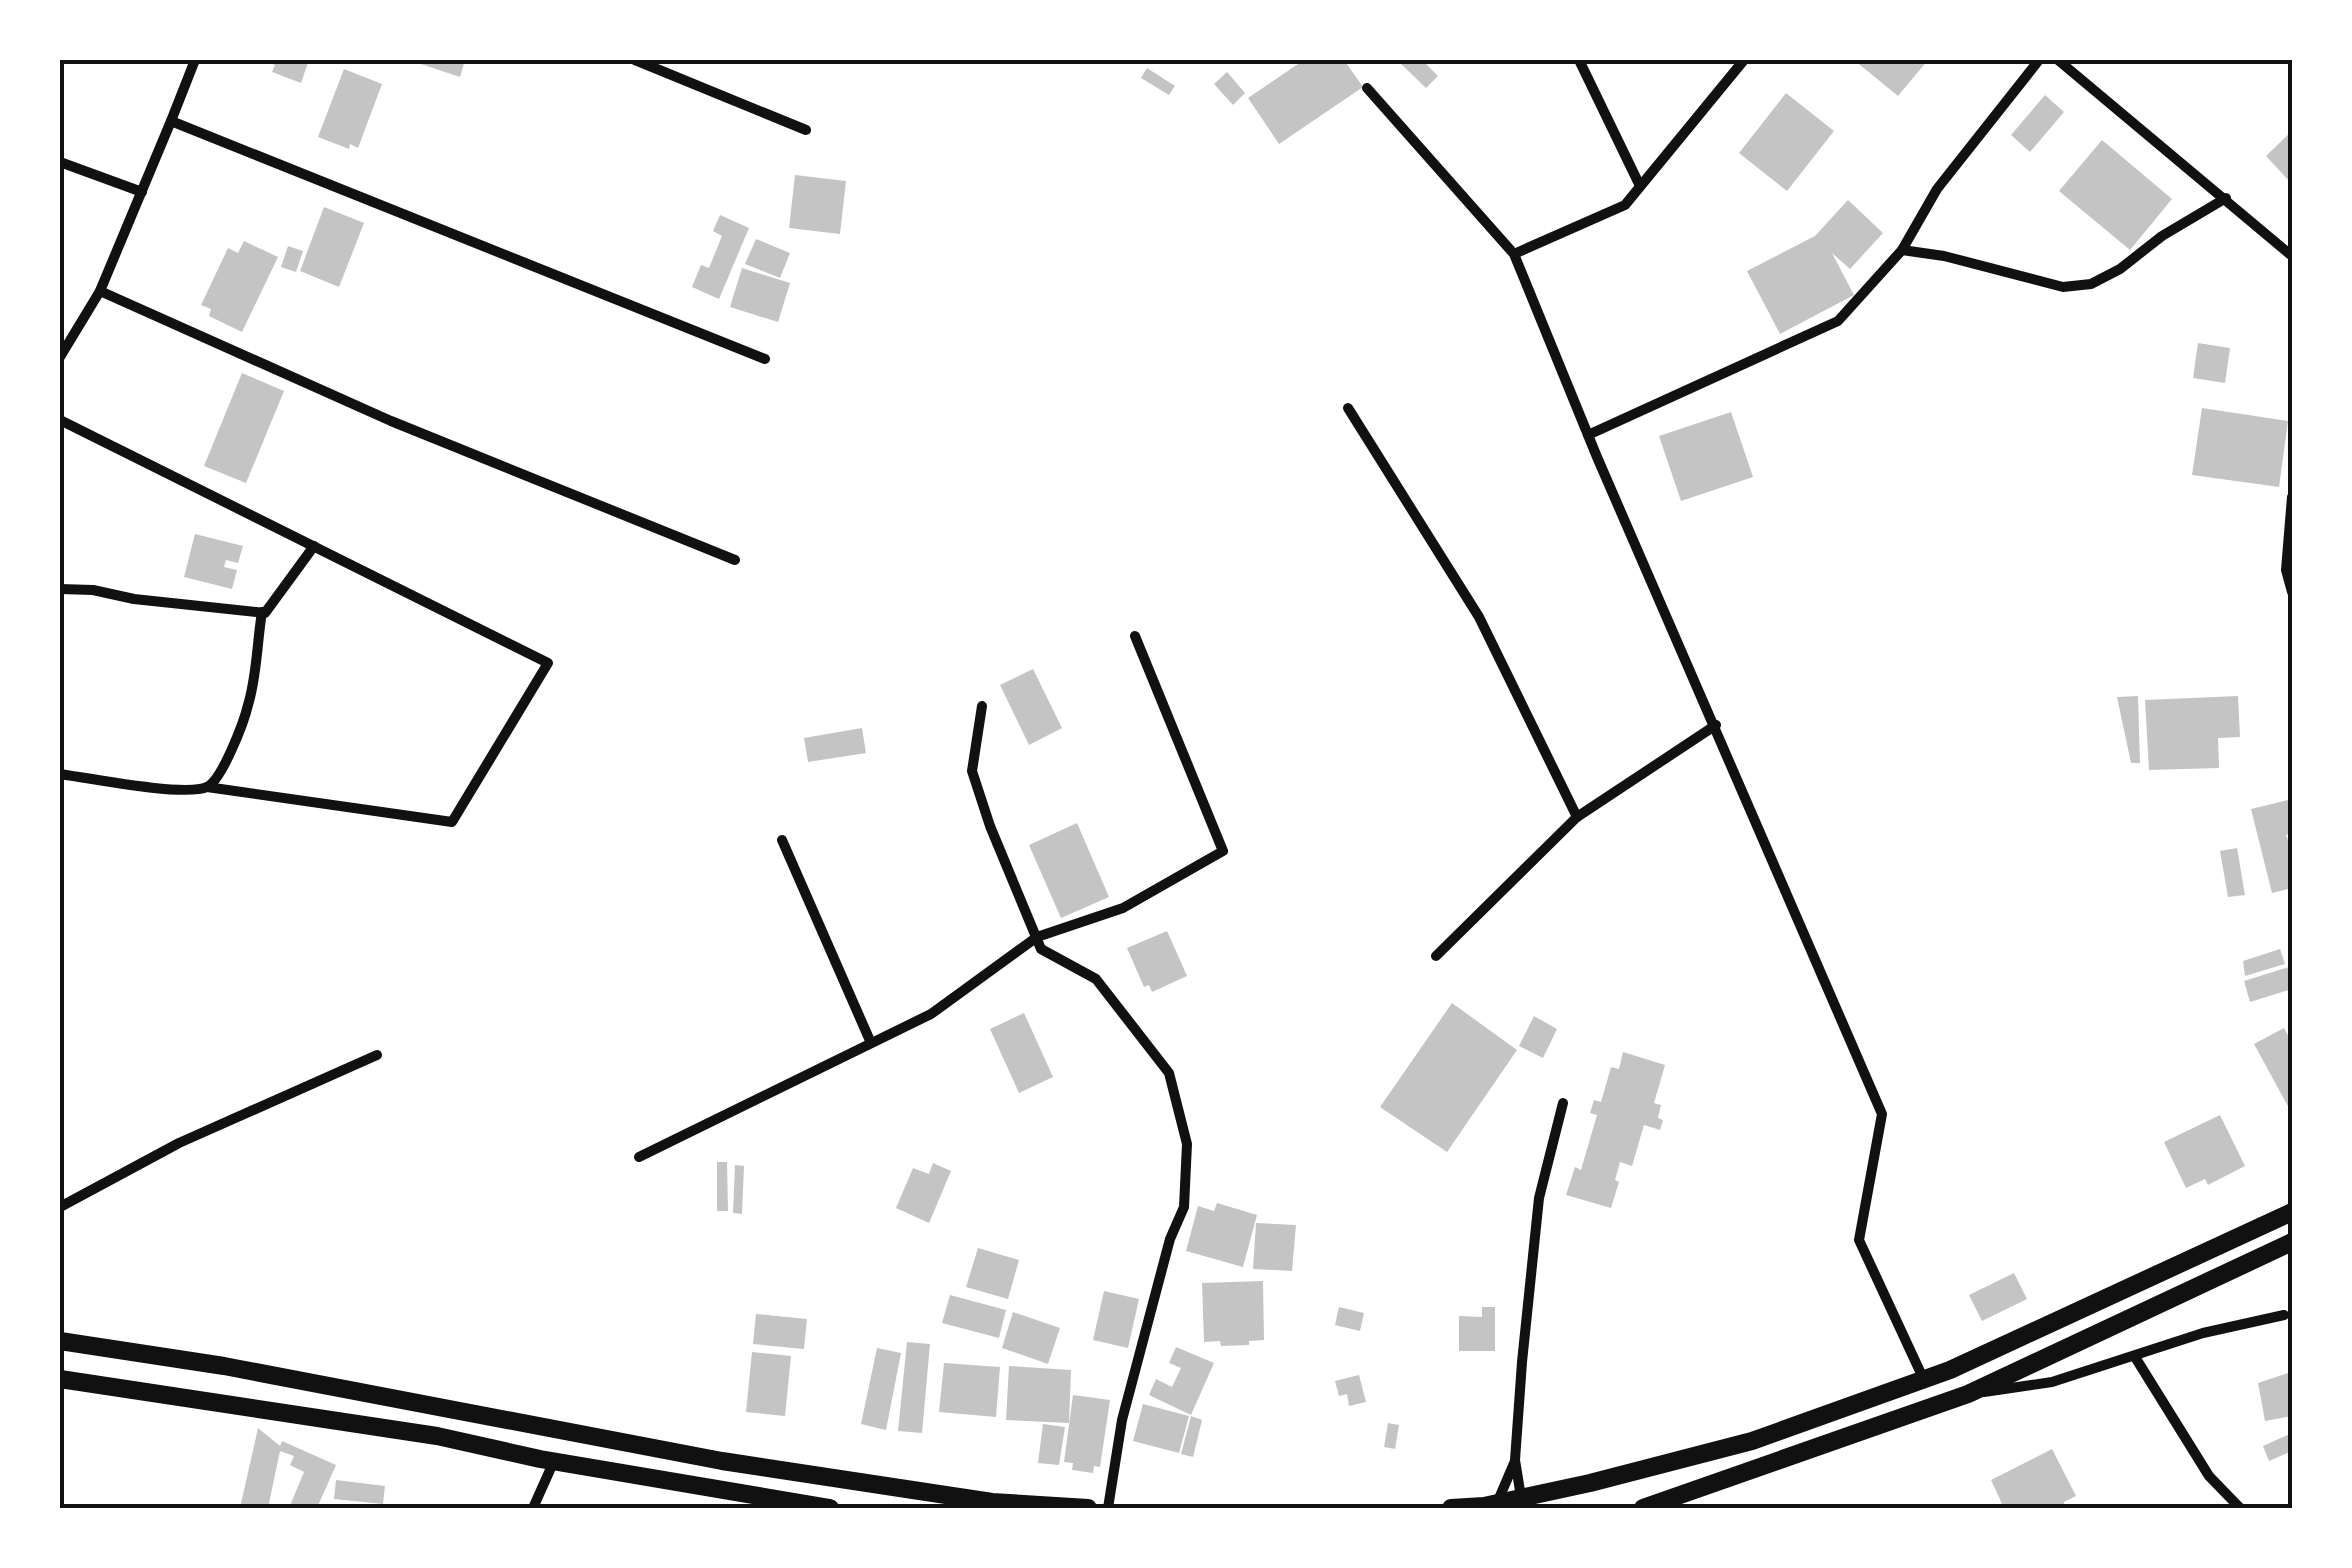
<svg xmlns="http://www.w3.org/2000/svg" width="2352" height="1568" viewBox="0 0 2352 1568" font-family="'Exo 2',sans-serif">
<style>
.building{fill:#c4c4c4}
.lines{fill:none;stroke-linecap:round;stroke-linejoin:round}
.minor{stroke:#111;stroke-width:10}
.secondary{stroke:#111;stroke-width:18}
.neatline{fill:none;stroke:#111;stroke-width:4}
</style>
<rect width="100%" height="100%" fill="#fff"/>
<!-- building -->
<g class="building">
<path d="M 262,60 L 309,60 L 301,83 L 272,72 L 275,65 Z"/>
<path d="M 409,60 L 465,60 L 460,77 Z"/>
<path d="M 1304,60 L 1344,60 L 1363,87 L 1279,144 L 1248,98 Z"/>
<path d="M 1397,60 L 1422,60 L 1438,76 L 1426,88 Z"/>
<path d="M 1854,60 L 1928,60 L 1898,96 Z"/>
<path d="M 1147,68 L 1175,86 L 1169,95 L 1141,78 Z"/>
<path d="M 344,69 L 382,84 L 358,148 L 350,144 L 349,149 L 318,137 Z"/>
<path d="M 1227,72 L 1245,93 L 1233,105 L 1214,84 Z"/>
<path d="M 1786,93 L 1834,131 L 1787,191 L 1739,153 Z"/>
<path d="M 2045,95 L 2064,112 L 2030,152 L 2011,135 Z"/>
<path d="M 2292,131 L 2292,184 L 2266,156 Z"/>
<path d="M 2102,140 L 2172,199 L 2130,250 L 2059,191 Z"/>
<path d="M 795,175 L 846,181 L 840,234 L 789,228 Z"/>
<path d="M 1848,200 L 1883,233 L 1850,269 L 1832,253 L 1854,295 L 1780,334 L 1747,271 L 1815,236 Z"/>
<path d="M 324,207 L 364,223 L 339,287 L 300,271 Z"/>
<path d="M 720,215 L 749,228 L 719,299 L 692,287 L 701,265 L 709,268 L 722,236 L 713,231 Z"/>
<path d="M 756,239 L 790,253 L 780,278 L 745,264 Z"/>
<path d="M 244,241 L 278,257 L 242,332 L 209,316 L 211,309 L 201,305 L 228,248 L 238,253 Z"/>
<path d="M 288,246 L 303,251 L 296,272 L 281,267 Z"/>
<path d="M 742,268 L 790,283 L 778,322 L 730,307 Z"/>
<path d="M 2198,343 L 2230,348 L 2225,383 L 2193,378 Z"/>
<path d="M 242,373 L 284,391 L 246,483 L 204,466 Z"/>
<path d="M 2202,408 L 2288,421 L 2279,487 L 2192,475 Z"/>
<path d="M 1731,412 L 1753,477 L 1681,501 L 1659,436 Z"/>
<path d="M 195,534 L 243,546 L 238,563 L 226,560 L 224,567 L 237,570 L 232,589 L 184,577 Z"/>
<path d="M 1033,669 L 1062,728 L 1029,745 L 1000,685 Z"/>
<path d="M 2138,696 L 2140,763 L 2131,763 L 2117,697 Z"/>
<path d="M 2238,696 L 2240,737 L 2218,738 L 2219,768 L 2149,770 L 2145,700 Z"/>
<path d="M 862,728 L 866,753 L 808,762 L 804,738 Z"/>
<path d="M 2292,799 L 2292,833 L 2286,835 L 2289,843 L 2292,843 L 2292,888 L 2272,893 L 2251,809 Z"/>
<path d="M 1077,823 L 1109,897 L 1061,918 L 1029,845 Z"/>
<path d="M 2237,848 L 2245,895 L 2228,897 L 2220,851 Z"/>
<path d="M 1167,931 L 1187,976 L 1152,992 L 1149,985 L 1144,987 L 1127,948 Z"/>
<path d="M 2280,949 L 2285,964 L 2245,976 L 2243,961 Z"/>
<path d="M 2292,966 L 2292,989 L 2250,1002 L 2244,981 Z"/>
<path d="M 1452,1003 L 1517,1050 L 1447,1152 L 1380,1107 Z"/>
<path d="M 1024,1013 L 1053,1077 L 1019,1093 L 990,1029 Z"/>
<path d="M 1534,1016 L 1557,1029 L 1543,1058 L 1519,1046 Z"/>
<path d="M 2284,1028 L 2292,1043 L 2292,1107 L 2289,1108 L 2254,1044 Z"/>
<path d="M 1623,1052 L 1665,1065 L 1654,1103 L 1661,1105 L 1658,1118 L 1663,1120 L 1660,1130 L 1644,1125 L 1632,1166 L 1620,1162 L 1615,1180 L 1619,1182 L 1611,1208 L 1566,1195 L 1575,1167 L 1581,1170 L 1597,1115 L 1590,1113 L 1594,1100 L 1601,1102 L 1611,1067 L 1619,1069 Z"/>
<path d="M 2220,1115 L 2245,1166 L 2208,1185 L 2205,1179 L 2186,1188 L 2164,1142 Z"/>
<path d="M 717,1162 L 727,1162 L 728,1211 L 717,1211 Z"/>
<path d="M 933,1163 L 951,1171 L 929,1223 L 896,1208 L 913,1168 L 929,1174 Z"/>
<path d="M 735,1165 L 744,1166 L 742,1214 L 733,1213 Z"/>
<path d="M 1217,1203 L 1257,1215 L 1243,1267 L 1186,1251 L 1198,1206 L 1214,1211 Z"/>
<path d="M 1256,1223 L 1296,1225 L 1292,1271 L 1253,1269 Z"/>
<path d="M 978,1248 L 1019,1260 L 1008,1299 L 966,1287 Z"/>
<path d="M 2014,1273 L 2027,1299 L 1982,1321 L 1969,1295 Z"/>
<path d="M 1263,1281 L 1264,1340 L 1249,1341 L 1249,1345 L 1221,1346 L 1220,1341 L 1204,1342 L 1202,1283 Z"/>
<path d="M 1104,1291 L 1139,1299 L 1128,1348 L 1093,1340 Z"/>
<path d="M 950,1295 L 1006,1310 L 999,1338 L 942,1323 Z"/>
<path d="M 1339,1307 L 1364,1313 L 1360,1331 L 1335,1325 Z"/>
<path d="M 1482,1307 L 1495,1307 L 1495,1351 L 1459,1351 L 1459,1316 L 1482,1317 Z"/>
<path d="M 1013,1312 L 1060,1328 L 1048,1364 L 1002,1348 Z"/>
<path d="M 756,1314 L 807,1319 L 804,1349 L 753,1344 Z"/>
<path d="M 907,1342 L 930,1344 L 922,1433 L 898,1431 Z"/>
<path d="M 1176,1347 L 1214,1363 L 1191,1415 L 1149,1395 L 1156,1379 L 1172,1387 L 1181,1368 L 1169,1363 Z"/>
<path d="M 877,1348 L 901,1353 L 886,1430 L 861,1424 Z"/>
<path d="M 752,1352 L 791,1356 L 785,1416 L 746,1412 Z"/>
<path d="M 944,1363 L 1000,1367 L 996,1417 L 939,1412 Z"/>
<path d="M 1009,1366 L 1071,1370 L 1069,1423 L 1006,1420 Z"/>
<path d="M 2291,1372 L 2292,1416 L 2265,1421 L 2258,1383 Z"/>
<path d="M 1359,1375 L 1366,1402 L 1349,1406 L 1347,1394 L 1339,1396 L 1335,1381 Z"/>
<path d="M 1073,1395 L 1110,1400 L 1100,1467 L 1094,1466 L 1093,1473 L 1072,1470 L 1073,1463 L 1064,1462 Z"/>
<path d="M 1143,1404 L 1189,1416 L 1179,1453 L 1133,1441 Z"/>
<path d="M 1191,1416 L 1202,1420 L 1193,1457 L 1181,1454 Z"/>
<path d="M 1388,1423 L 1399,1425 L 1395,1449 L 1384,1447 Z"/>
<path d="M 1043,1424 L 1065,1427 L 1059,1465 L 1038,1463 Z"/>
<path d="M 258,1428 L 280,1446 L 282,1441 L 336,1465 L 317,1508 L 289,1508 L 304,1472 L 290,1465 L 294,1456 L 280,1451 L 268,1508 L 240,1508 Z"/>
<path d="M 2292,1433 L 2292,1451 L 2269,1461 L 2263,1446 Z"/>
<path d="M 2052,1449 L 2076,1496 L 2064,1502 L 2063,1508 L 2004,1508 L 1991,1480 Z"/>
<path d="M 336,1480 L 385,1486 L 383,1504 L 334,1499 Z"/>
</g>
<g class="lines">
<!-- minor -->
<g class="minor">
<path d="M 635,60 L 806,130"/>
<path d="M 1579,60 L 1640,186"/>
<path d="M 2058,60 L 2292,256"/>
<path d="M 1367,88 L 1514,254 L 1597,457 L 1882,1114 L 1859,1240 L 1924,1380"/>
<path d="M 171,121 L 195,60"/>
<path d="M 60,162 L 142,192"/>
<path d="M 1902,250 L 1944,256 L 2063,287 L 2091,284 L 2120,269 L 2162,236 L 2226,198"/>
<path d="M 1514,254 L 1625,205 L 1744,60"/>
<path d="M 100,291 L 391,421 L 735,560"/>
<path d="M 60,357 L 100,291 L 171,121 L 765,359"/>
<path d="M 1348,408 L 1479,617 L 1577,817"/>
<path d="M 60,420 L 548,663 L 452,822 L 207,787"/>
<path d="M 1588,435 L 1838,321 L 1902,250 L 1937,189 L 2039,60"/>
<path d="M 2292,497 L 2286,570 L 2292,592"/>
<path d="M 60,589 L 93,590 L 134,599 L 265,613 L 314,546"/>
<path d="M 982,706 L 972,771 L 990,826 L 1041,949 L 1096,979 L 1169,1073 L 1187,1144 L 1184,1207 L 1170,1239 L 1122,1420 L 1108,1508"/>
<path d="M 60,774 C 88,778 185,797 207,787 C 222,780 244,722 248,705 C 257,676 257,642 262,612"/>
<path d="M 782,840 L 871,1043"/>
<path d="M 1436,956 L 1577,817 L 1716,725"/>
<path d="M 639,1157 L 931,1014 L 1037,937 L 1123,908 L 1223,851 L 1135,636"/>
<path d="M 60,1207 L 179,1143 L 377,1055"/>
<path d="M 2135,1357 L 2209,1476 L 2240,1508"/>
<path d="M 1984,1392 L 2052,1382 L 2203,1333 L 2284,1315"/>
<path d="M 1521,1497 L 1515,1460 L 1522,1362 L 1539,1198 L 1563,1103"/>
<path d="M 1497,1503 L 1515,1461"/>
<path d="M 533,1508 L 554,1461"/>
</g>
<!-- secondary -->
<g class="secondary">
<path d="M 60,1341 L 224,1366 L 722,1461 L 992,1502 L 1088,1508"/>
<path d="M 60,1379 L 437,1436 L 540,1459 L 830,1508"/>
<path d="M 1451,1508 L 1484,1506 L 1590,1483 L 1752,1441 L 1950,1370 L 2292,1212"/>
<path d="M 1643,1508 L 1968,1394 L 2292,1242"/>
</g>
</g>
<!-- border -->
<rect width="2352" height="1568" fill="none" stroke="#ffffff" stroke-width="125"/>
<rect x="62" y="62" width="2228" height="1444" class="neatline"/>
</svg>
